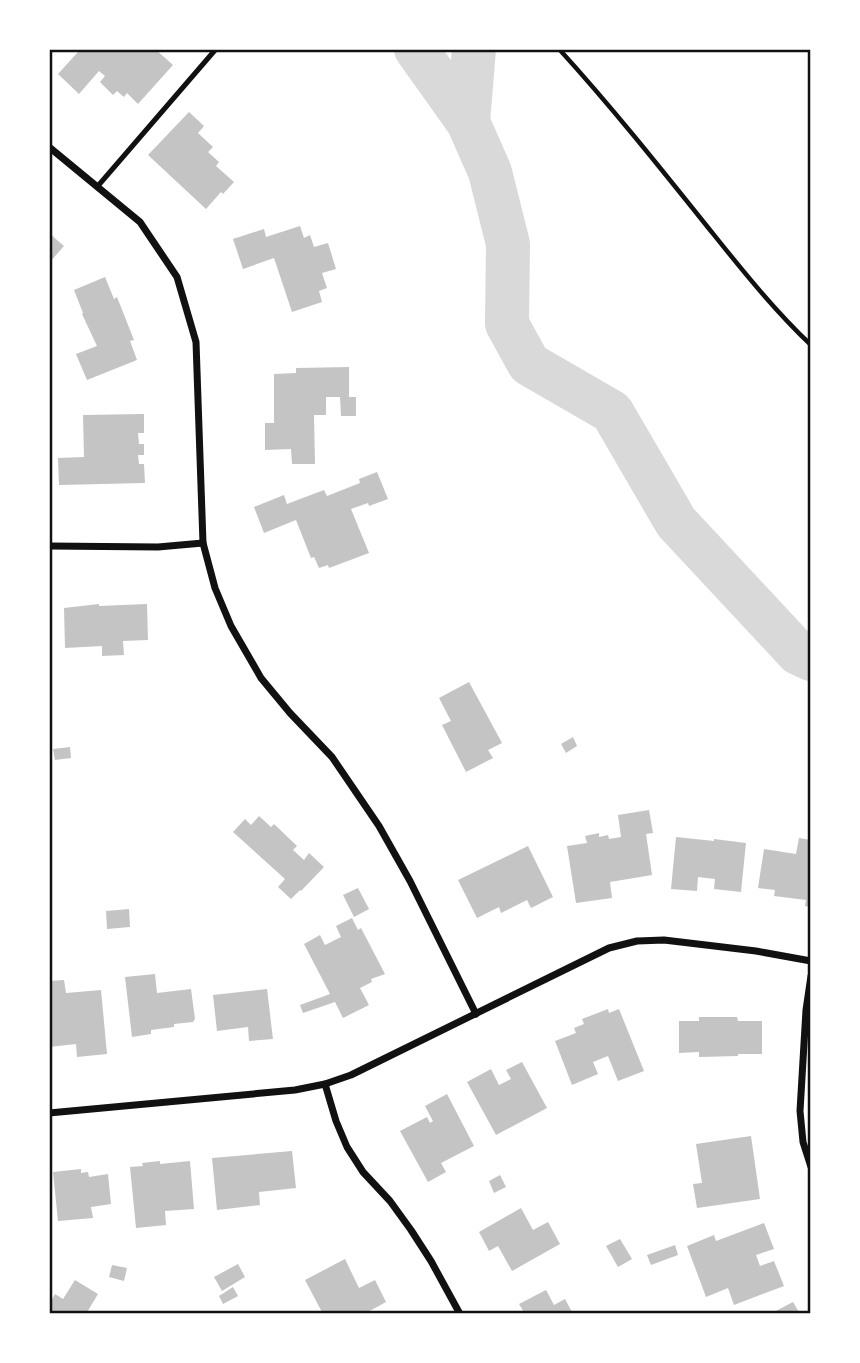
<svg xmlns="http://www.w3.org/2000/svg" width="860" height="1363" viewBox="0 0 860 1363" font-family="Arial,sans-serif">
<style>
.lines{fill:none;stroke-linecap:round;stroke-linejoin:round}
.river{stroke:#d9d9d9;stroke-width:44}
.building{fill:#c4c4c4}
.path{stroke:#111;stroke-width:4.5}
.service{stroke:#111;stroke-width:5}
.minor{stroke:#111;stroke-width:7}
.neatline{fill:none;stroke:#111;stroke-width:2.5}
</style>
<rect width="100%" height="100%" fill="#fff"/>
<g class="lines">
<!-- river -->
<g class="river">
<path d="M 416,49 L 468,122"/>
<path d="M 474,49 L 468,122 L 490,172 L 508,244 L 507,324 L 529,364 L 612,412 L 676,522 L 798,653 L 811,659"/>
</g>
</g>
<!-- building -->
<g class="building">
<path d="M 75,49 L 142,49 L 144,51 L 145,49 L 155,49 L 173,65 L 138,104 L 127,93 L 124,97 L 117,91 L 113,95 L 100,82 L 105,76 L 99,71 L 79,94 L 58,74 L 78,52 Z"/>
<path d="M 189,112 L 204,126 L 198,133 L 213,147 L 208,152 L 219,162 L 216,166 L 234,182 L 223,194 L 221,192 L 206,209 L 148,155 Z"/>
<path d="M 300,226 L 304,238 L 310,235 L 314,247 L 328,243 L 336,269 L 322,273 L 327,288 L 319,291 L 322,302 L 292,312 L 274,258 L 243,269 L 233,239 L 264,229 L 266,237 Z"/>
<path d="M 49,233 L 64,246 L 49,263 Z"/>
<path d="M 105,277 L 114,299 L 117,297 L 134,340 L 130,341 L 137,360 L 87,380 L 76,354 L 97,346 L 82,314 L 83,313 L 74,290 Z"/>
<path d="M 349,367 L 349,397 L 356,397 L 356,416 L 341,416 L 340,397 L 326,397 L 326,415 L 314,415 L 315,464 L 292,464 L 291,449 L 265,450 L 265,423 L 274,423 L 274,374 L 296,373 L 296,368 Z"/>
<path d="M 144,414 L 144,433 L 138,433 L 139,444 L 144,444 L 144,455 L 138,455 L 139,464 L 144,464 L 145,483 L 59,485 L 58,458 L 84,457 L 83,415 Z"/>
<path d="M 377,472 L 388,499 L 369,506 L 368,503 L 351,509 L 369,553 L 329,568 L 328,565 L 319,568 L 314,557 L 311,558 L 296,520 L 264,533 L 254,507 L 284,495 L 287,504 L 324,490 L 327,496 L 360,483 L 359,479 Z"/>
<path d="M 99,604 L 99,606 L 147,604 L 148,640 L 123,641 L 124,655 L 102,656 L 102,646 L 65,648 L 64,608 Z"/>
<path d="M 469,682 L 502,743 L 488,750 L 493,758 L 466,772 L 442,725 L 451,721 L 439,698 Z"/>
<path d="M 573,737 L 577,746 L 566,753 L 561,744 Z"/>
<path d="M 70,747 L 71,758 L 55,760 L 53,749 Z"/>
<path d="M 649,810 L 653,833 L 646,834 L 652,875 L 610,882 L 612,898 L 576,903 L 567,846 L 587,843 L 585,836 L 599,833 L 599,837 L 608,835 L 609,839 L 621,837 L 618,815 Z"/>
<path d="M 259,816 L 271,827 L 274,824 L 297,846 L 293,850 L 304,860 L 309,853 L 324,867 L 301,891 L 300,890 L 291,899 L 278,887 L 285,879 L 233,832 L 245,819 L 251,825 Z"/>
<path d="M 676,837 L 714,841 L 714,839 L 746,843 L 741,892 L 714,889 L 715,879 L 698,877 L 697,891 L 671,889 Z"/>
<path d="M 799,838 L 811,840 L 811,907 L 805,906 L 806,900 L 774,896 L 775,890 L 758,888 L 764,849 L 796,854 Z"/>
<path d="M 528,846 L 553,897 L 531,908 L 527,900 L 501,913 L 499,907 L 477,918 L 458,880 Z"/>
<path d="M 358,888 L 369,909 L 354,917 L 343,895 Z"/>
<path d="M 129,909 L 130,927 L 107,929 L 106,911 Z"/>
<path d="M 352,918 L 358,930 L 361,928 L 385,974 L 371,979 L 372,982 L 360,988 L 369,1005 L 343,1018 L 335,1002 L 303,1013 L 300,1005 L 330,994 L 304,944 L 320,935 L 325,945 L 341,937 L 336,926 Z"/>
<path d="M 155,974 L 157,993 L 191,989 L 195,1019 L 193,1022 L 174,1024 L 174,1027 L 151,1030 L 151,1034 L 132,1037 L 125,977 Z"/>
<path d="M 64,980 L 66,993 L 101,990 L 107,1054 L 77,1057 L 76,1044 L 49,1047 L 49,981 Z"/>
<path d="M 267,989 L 273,1039 L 249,1041 L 248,1027 L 217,1031 L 213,995 Z"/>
<path d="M 608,1009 L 609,1013 L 619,1009 L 644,1071 L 618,1081 L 608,1056 L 593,1062 L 598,1074 L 572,1085 L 555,1041 L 576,1033 L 574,1028 L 584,1024 L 582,1019 Z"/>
<path d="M 699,1017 L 737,1017 L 738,1021 L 762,1021 L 762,1054 L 738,1054 L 738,1056 L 699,1057 L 699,1052 L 679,1053 L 679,1021 L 699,1021 Z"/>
<path d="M 522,1062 L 547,1108 L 496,1135 L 467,1082 L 491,1069 L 499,1085 L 511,1079 L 506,1070 Z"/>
<path d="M 447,1094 L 474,1146 L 441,1163 L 446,1172 L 428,1182 L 400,1131 L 427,1117 L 430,1123 L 433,1121 L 425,1106 Z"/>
<path d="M 751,1136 L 760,1199 L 697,1208 L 693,1184 L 702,1183 L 696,1144 Z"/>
<path d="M 292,1151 L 296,1188 L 259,1192 L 260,1205 L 217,1210 L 212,1158 Z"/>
<path d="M 160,1161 L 160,1164 L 190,1161 L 194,1209 L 165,1211 L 166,1225 L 136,1228 L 130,1167 L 143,1166 L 142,1163 Z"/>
<path d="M 81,1169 L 81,1173 L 88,1172 L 89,1177 L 108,1174 L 111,1204 L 91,1207 L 93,1218 L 58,1221 L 53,1172 Z"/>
<path d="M 500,1175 L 506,1187 L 494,1193 L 489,1181 Z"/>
<path d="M 521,1208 L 533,1230 L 548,1222 L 560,1244 L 512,1271 L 498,1246 L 489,1251 L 479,1232 Z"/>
<path d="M 764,1223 L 774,1249 L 756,1255 L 760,1266 L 774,1261 L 784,1286 L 734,1305 L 728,1288 L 706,1297 L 687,1246 L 714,1235 L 716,1241 Z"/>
<path d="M 620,1239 L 632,1259 L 618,1267 L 606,1246 Z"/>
<path d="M 675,1245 L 678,1255 L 651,1265 L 647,1255 Z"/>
<path d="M 345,1259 L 359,1288 L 375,1280 L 386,1302 L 364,1314 L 323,1314 L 305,1280 Z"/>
<path d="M 238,1264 L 245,1277 L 222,1291 L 214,1277 Z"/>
<path d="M 112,1265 L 127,1268 L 124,1281 L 109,1277 Z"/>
<path d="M 75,1280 L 98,1294 L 86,1314 L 49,1314 L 49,1305 L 55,1294 L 63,1299 Z"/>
<path d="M 233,1287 L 238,1296 L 223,1304 L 219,1296 Z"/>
<path d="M 546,1290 L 554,1305 L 565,1299 L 573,1314 L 525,1314 L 519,1304 Z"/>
<path d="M 793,1302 L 800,1314 L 770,1314 Z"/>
</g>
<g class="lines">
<!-- path -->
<path class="path" d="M 559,49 C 610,105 658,165 706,225 C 739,266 772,308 811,345"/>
<!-- service -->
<path class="service" d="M 97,187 L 216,49"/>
<!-- minor -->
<g class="minor">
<path d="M 49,147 L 140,222 L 177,277 L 196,342 L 203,543 L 215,588 L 231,626 L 261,678 L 290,713 L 332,757 L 379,826 L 410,881 L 476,1014"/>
<path d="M 49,546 L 158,547 L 203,543"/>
<path d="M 811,976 L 806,1010 L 800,1111 L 803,1142 L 811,1167"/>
<path d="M 325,1084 L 336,1121 L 347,1147 L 363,1172 L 390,1201 L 411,1230 L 431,1261 L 460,1314"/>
<path d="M 49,1113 L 295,1090 L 325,1084 L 351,1075 L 609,948 L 637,941 L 664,940 L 756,951 L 811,961"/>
</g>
</g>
<!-- border -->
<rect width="860" height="1363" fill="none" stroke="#ffffff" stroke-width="102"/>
<rect x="51" y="51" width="758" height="1261" class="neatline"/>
</svg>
